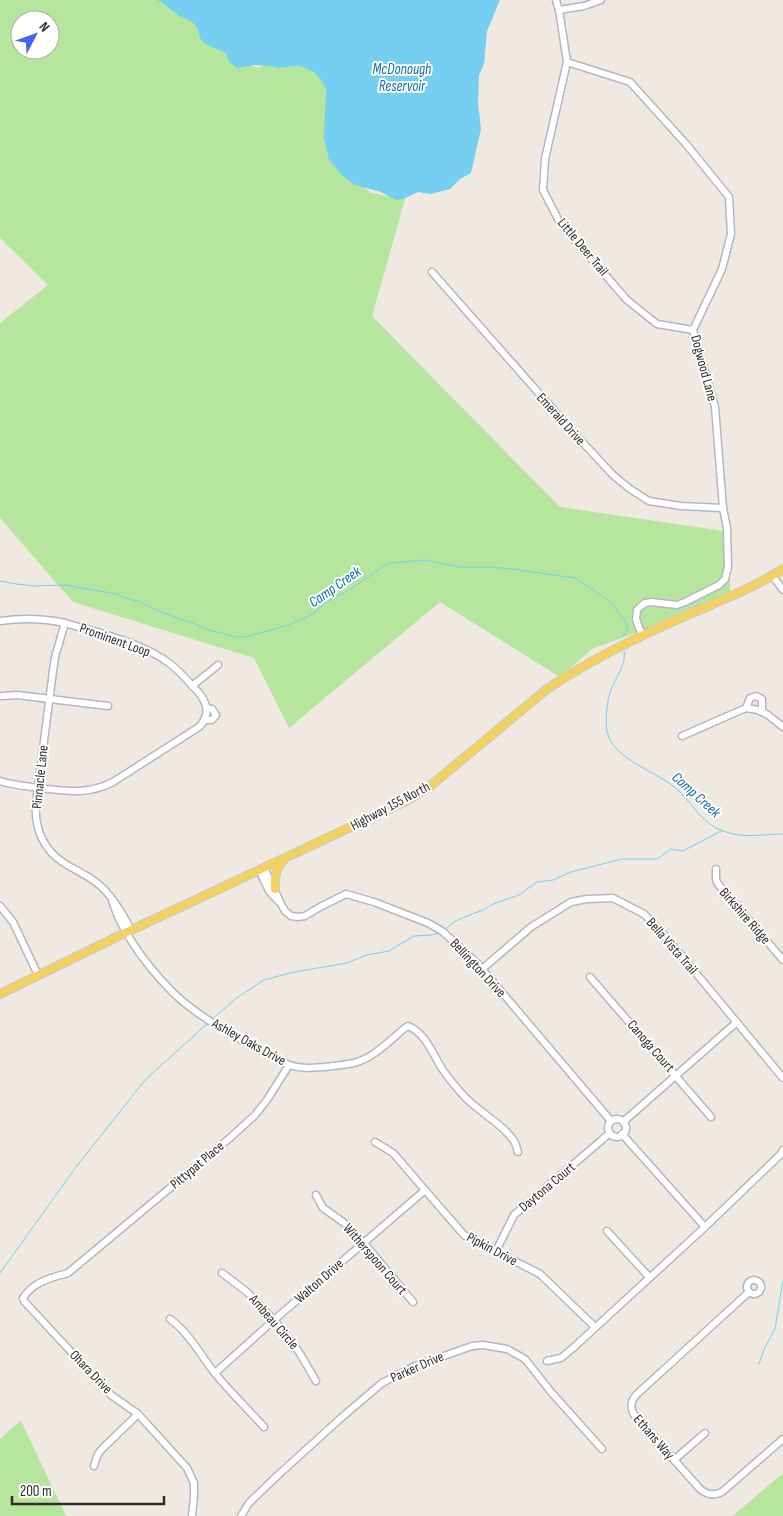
<svg xmlns="http://www.w3.org/2000/svg" width="783" height="1516" viewBox="0 0 783 1516" font-family="'Sofia Sans Condensed',sans-serif">
<style>
.green{fill:#b6e59e;fill-rule:evenodd}
.water{fill:#75cff0}
.lines{fill:none;stroke-linecap:round;stroke-linejoin:round}
.stream{stroke:#75cff0;stroke-width:1}
.minor-casing{stroke:#b4b7c1;stroke-width:9}
.major-casing{stroke:#c9c9c9;stroke-width:10}
.minor{stroke:#fff;stroke-width:6}
.major{stroke:#f2d163;stroke-width:8}
.labels{text-anchor:middle;dominant-baseline:central;stroke-width:4;stroke-linejoin:round;paint-order:stroke}
.street-label{font-size:14px;fill:#2e2e2e;stroke:#fff}
.water-label{font-size:15px;font-style:italic;fill:#0d6fa3;stroke:#fff}
</style>
<rect width="100%" height="100%" fill="#efe9e1"/>
<!-- green -->
<g class="green">
<path d="M 0,0 L 164,0 L 207,29 L 233,60 L 259,68 L 281,53 L 321,63 L 344,172 L 371,193 L 405,199 L 372,316 L 560,507 L 730,532 L 730,592 L 710,605 L 592,649 L 560,677 L 440,602 L 289,728 L 254,658 L 73,602 L 0,518 L 0,323 L 48,285 L 0,238 ZM 20,20 L 50,20 L 50,50 L 20,50 Z"/>
<path d="M 20,1421 L 21,1421 L 66,1516 L 0,1516 L 0,1439 Z"/>
<path d="M 783,1473 L 783,1516 L 733,1516 Z"/>
</g>
<!-- water -->
<path class="water" d="M 157,0 L 500,0 L 487,31 L 484,64 L 479,75 L 478,103 L 481,129 L 471,173 L 460,179 L 450,189 L 431,194 L 418,192 L 403,199 L 396,200 L 381,192 L 355,185 L 343,176 L 329,160 L 324,138 L 326,89 L 322,81 L 314,72 L 300,66 L 293,66 L 277,68 L 270,66 L 254,65 L 237,68 L 229,62 L 226,53 L 207,45 L 201,40 L 197,27 L 191,21 L 178,15 L 161,2 Z"/>
<g class="lines">
<!-- stream -->
<g class="stream">
<path d="M 0,581 L 16,584 L 35,586 L 65,585 L 117,594 L 124,598 L 138,601 L 157,610 L 213,631 L 237,637 L 245,637 L 285,626 L 310,616 L 326,602 L 349,590 L 384,566 L 390,563 L 425,560 L 459,567 L 490,567 L 512,569 L 575,578 L 600,594 L 612,604 L 625,621 L 628,629 L 623,636"/>
<path d="M 624,651 C 627,664 615,678 611,690 C 607,701 605,719 607,731 C 612,760 660,772 679,791 C 693,805 703,824 723,831 C 743,839 762,834 783,834"/>
<path d="M 445,930 L 452,923 L 462,918 L 485,909 L 493,904 L 519,895 L 537,882 L 553,880 L 571,872 L 622,859 L 657,859 L 671,849 L 683,851 L 721,831"/>
<path d="M 211,1020 L 238,997 L 264,980 L 294,972 L 347,963 L 367,955 L 389,951 L 414,936 L 431,935 L 439,933"/>
<path d="M 0,1273 L 76,1167 L 145,1080 L 208,1023"/>
<path d="M 759,1364 L 765,1347 L 775,1329 L 783,1280"/>
</g>
<!-- minor casing -->
<g class="minor-casing">
<g id="minor">
<path d="M 556,0 L 559,10 L 567,62 L 545,159 L 543,190 L 560,223 L 627,300 L 657,324 L 693,330"/>
<path d="M 559,10 L 584,6 L 601,0"/>
<path d="M 567,62 L 630,82 L 686,144 L 729,197 L 731,234 L 722,269 L 693,330 L 715,407 L 723,508 L 727,528 L 728,567 L 725,579 L 719,585 L 685,602 L 677,605 L 652,602 L 645,603 L 641,606 L 637,610 L 636,619 L 639,628 L 643,635"/>
<path d="M 432,272 L 574,433 L 613,475 L 630,489 L 649,501 L 681,506 L 723,508"/>
<path d="M 772,575 L 783,590"/>
<path d="M 0,621 C 22,618 42,618 65,623 C 98,633 141,642 169,663 C 180,671 189,682 199,693 C 208,704 210,716 199,727 L 113,782 C 89,795 65,791 39,788 C 26,786 13,785 0,781"/>
<path d="M 65,623 L 55,657 L 53,671 L 36,803 C 34,827 43,850 64,863 C 75,870 87,875 97,883 C 111,894 123,914 131,930"/>
<path d="M 192,686 L 218,665"/>
<path d="M 2,696 L 17,695 L 108,706"/>
<path d="M 746,708 L 750,698 L 756,696 L 762,699 L 762,712"/>
<path d="M 204,720 L 212,720 L 216,715 L 212,709 L 207,708"/>
<path d="M 682,736 L 746,708 L 758,710 L 768,715 L 783,727"/>
<path d="M 264,868 L 281,904 L 285,911 L 291,916 L 298,917 L 305,916 L 320,907 L 346,894 L 374,902 L 428,923 L 442,931 L 477,963 L 611,1121"/>
<path d="M 716,869 L 716,879 L 718,884 L 783,960"/>
<path d="M 259,870 L 269,891 L 278,901"/>
<path d="M 112,900 C 118,921 128,936 140,954 C 152,970 165,986 181,1000 C 213,1027 253,1046 289,1065 C 301,1069 311,1068 324,1067 C 334,1066 344,1065 354,1063 C 374,1058 390,1040 405,1028 L 408,1026 C 425,1033 432,1052 441,1067 C 447,1077 455,1086 463,1095 C 478,1112 501,1122 514,1141 C 516,1144 517,1149 518,1152"/>
<path d="M 0,906 L 13,922 L 38,975"/>
<path d="M 481,970 L 531,927 L 571,902 L 587,899 L 613,898 L 644,914 L 666,937 L 783,1078"/>
<path d="M 590,977 L 711,1117"/>
<circle cx="617" cy="1128" r="9"/>
<path d="M 623,1122 L 737,1022"/>
<path d="M 622,1134 L 705,1227"/>
<path d="M 375,1142 L 393,1153 L 464,1235 L 540,1274 L 595,1327"/>
<path d="M 316,1195 L 323,1208 L 343,1222 L 364,1243 L 413,1302"/>
<path d="M 607,1231 L 649,1277"/>
<path d="M 496,1251 L 514,1215 L 610,1133"/>
<path d="M 222,1273 L 247,1292 L 274,1320 L 299,1352 L 316,1381"/>
<circle cx="754" cy="1287" r="7"/>
<path d="M 749,1292 L 636,1395 C 630,1402 630,1410 636,1417 L 700,1489 C 707,1495 714,1496 722,1492 L 783,1439"/>
<path d="M 170,1319 C 189,1333 200,1354 214,1372 C 229,1391 248,1409 264,1427"/>
<path d="M 547,1361 L 561,1358 L 573,1348 L 705,1227 L 780,1155 L 783,1150"/>
<path d="M 215,1373 L 274,1320 L 424,1191"/>
<path d="M 674,1460 L 705,1433"/>
<path d="M 94,1466 L 97,1456 L 101,1450 L 138,1414"/>
<path d="M 192,1516 L 194,1496 L 194,1483 L 187,1468 L 138,1414 L 111,1395 L 24,1301 L 23,1298 C 33,1282 50,1278 68,1273 L 231,1137 L 255,1115 L 267,1100 L 289,1065"/>
<path d="M 241,1516 L 249,1503 L 277,1476 L 341,1418 L 382,1383 L 413,1367 L 472,1346 L 483,1345 L 507,1349 L 525,1359 L 551,1392 L 602,1449"/>
</g>
</g>
<!-- major casing -->
<g class="major-casing">
<g id="major">
<path d="M 275,889 C 274,877 276,869 284,859"/>
<path d="M 0,994 L 125,933 L 406,801 L 429,787 L 547,689 C 590,660 635,638 683,617 C 716,602 752,589 783,569"/>
</g>
</g>
<!-- minor -->
<use href="#minor" class="minor"/>
<!-- major -->
<use href="#major" class="major"/>
</g>
<g class="labels">
<!-- street labels -->
<g class="street-label">
<text transform="translate(583 247) rotate(50)">Little Deer Trail</text>
<text transform="translate(704 368) rotate(75)">Dogwood Lane</text>
<text transform="translate(561 419) rotate(48)">Emerald Drive</text>
<text transform="translate(115 640) rotate(20)">Prominent Loop</text>
<text transform="translate(40 777) rotate(-84)">Pinnacle Lane</text>
<text transform="translate(390 806) rotate(-28)">Highway 155 North</text>
<text transform="translate(745 916) rotate(49)">Birkshire Ridge</text>
<text transform="translate(672 946) rotate(49)">Bella Vista Trail</text>
<text transform="translate(478 968) rotate(47)">Bellington Drive</text>
<text transform="translate(249 1042) rotate(29)">Ashley Oaks Drive</text>
<text transform="translate(651 1046) rotate(49)">Canoga Court</text>
<text transform="translate(197 1165) rotate(-40)">Pittypat Place</text>
<text transform="translate(547 1187) rotate(-40)">Daytona Court</text>
<text transform="translate(492 1249) rotate(28)">Pipkin Drive</text>
<text transform="translate(375 1259) rotate(49)">Witherspoon Court</text>
<text transform="translate(319 1281) rotate(-41)">Walton Drive</text>
<text transform="translate(274 1322) rotate(49)">Ambeau Circle</text>
<text transform="translate(417 1367) rotate(-24)">Parker Drive</text>
<text transform="translate(91 1372) rotate(46)">Ohara Drive</text>
<text transform="translate(654 1437) rotate(49)">Ethans Way</text>
</g>
<!-- water labels -->
<g class="water-label">
<text x="402" y="69">McDonough<tspan x="402" dy="17">Reservoir</tspan></text>
<text transform="translate(335 587) rotate(-35)">Camp Creek</text>
<text transform="translate(696 795) rotate(42)">Camp Creek</text>
</g>
</g>
<!-- north arrow -->
<g transform="translate(35 35) rotate(49)"><circle r="24" fill="#ffffff" stroke="#ababab"/>
<path d="M0-4L9 19L0 12L-9 19Z" fill="#4264fb"/>
<text y="-8" font-size="14" font-weight="bold" text-anchor="middle" fill="#2e2e2e">N</text>
</g>
<!-- scale -->
<path d="M12 1496v8h152v-8" fill="none" stroke="#2e2e2e" stroke-width="2.5"/>
<text x="20" y="1496" font-size="15" fill="#2e2e2e" stroke="#ffffff" stroke-width="4" paint-order="stroke">200 m</text>
</svg>
